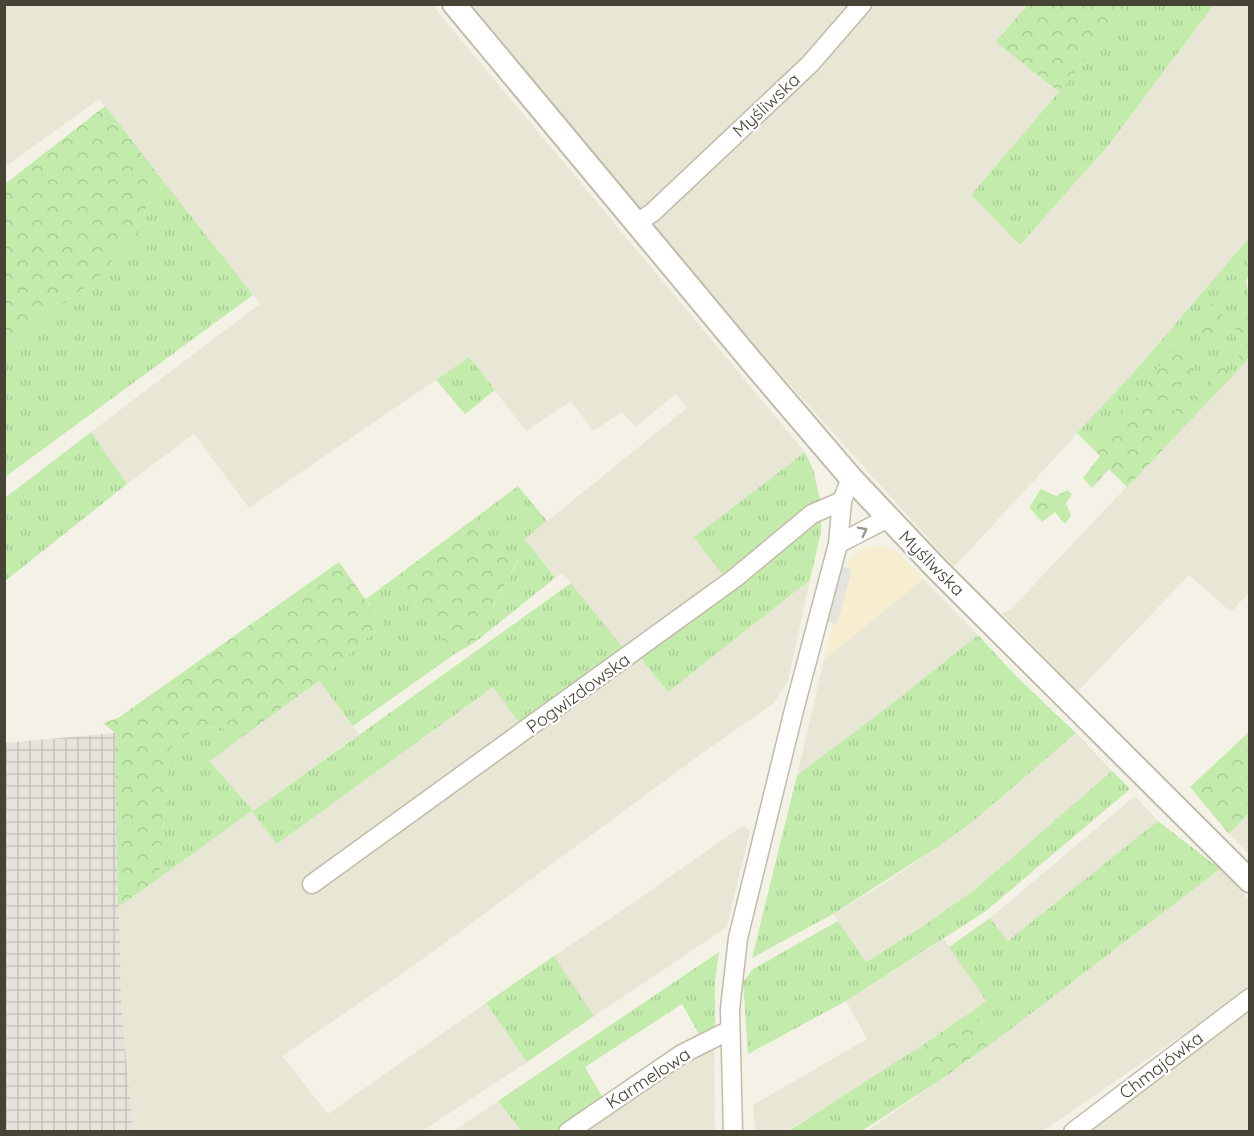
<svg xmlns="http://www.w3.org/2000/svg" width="1254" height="1136" viewBox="0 0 1254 1136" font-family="Quicksand,sans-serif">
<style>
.residential{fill:#e8e6d4}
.commercial{fill:#f7eed0}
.industrial{fill:url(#industrial-grid)}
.grass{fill:url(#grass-tufts)}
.forest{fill:url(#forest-crowns)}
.parking{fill:#e5e3de}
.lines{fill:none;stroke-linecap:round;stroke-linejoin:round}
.minor-casing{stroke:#c0bca8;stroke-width:21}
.tertiary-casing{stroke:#c0bca8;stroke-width:26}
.minor{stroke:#fff;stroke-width:18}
.tertiary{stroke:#fff;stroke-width:22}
.oneway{stroke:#9a9890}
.labels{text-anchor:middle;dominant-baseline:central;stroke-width:5;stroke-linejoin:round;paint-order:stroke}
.street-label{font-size:18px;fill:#474335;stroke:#fff}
</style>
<defs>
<pattern id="industrial-grid" width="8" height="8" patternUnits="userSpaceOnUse" patternTransform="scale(1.5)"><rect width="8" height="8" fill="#e6e3db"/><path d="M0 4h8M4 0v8" fill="none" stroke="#c7c4bd"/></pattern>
<pattern id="grass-tufts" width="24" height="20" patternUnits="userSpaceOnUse" patternTransform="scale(1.5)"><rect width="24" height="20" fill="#c3ebac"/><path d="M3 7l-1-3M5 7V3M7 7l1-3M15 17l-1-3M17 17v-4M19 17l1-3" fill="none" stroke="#a9cb95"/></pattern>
<pattern id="forest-crowns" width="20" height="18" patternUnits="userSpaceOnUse" patternTransform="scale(1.5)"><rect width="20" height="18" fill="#c3ebac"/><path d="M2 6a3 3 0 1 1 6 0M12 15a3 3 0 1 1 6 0" fill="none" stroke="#a9cb95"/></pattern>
</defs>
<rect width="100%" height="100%" fill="#f4f2e6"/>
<!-- residential -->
<g class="residential">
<path d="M 5,5 L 432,5 L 805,452 L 695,536 L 723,575 L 624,649 L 563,573 L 555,578 L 525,539 L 687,408 L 676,394 L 635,427 L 622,412 L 593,431 L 571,401 L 526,431 L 469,357 L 249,508 L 194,434 L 127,484 L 91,432 L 260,304 L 99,99 L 5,167 Z"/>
<path d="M 473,5 L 1027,5 L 997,42 L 1059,92 L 971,195 L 1020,245 L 1107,147 L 1214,5 L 1225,7 L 1226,5 L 1249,5 L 1249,238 L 1136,370 L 954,567 L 693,277 Z"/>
<path d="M 1249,357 L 1249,593 L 1231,612 L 1189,575 L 1078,691 L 1001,613 L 1011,609 Z"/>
<path d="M 923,579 L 978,635 L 889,706 L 797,775 L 824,660 Z"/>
<path d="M 810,580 L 788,681 L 774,703 L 708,749 L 409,969 L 282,1056 L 328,1114 L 486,1003 L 527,1062 L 422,1131 L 133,1131 L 121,1003 L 118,907 L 252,811 L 210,760 L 319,681 L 359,734 L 253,811 L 277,844 L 493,687 L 638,655 L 668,692 Z"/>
<path d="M 1076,733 L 1112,771 L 978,887 L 925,925 L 866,962 L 833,914 L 887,882 L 971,823 Z"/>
<path d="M 1135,796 L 1158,821 L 1008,941 L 990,918 Z"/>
<path d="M 1249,813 L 1249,854 L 1229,834 Z"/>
<path d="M 742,826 L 750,830 L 727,927 L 594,1016 L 554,956 L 623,910 Z"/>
<path d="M 1220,869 L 1249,900 L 1249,989 L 1043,1131 L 865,1132 L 975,1056 Z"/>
<path d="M 944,939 L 986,1001 L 890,1067 L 787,1131 L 755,1131 L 753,1105 L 867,1039 L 846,1001 Z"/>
<path d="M 1249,1007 L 1249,1131 L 1082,1132 Z"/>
<path d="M 707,1047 L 714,1050 L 715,1131 L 582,1132 Z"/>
<path d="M 498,1101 L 521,1131 L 454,1131 Z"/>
</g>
<!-- commercial -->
<path class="commercial" d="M 873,546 L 884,546 L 897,552 L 923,579 L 824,660 L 849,561 L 861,549 Z"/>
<!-- industrial -->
<path class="industrial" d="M 115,733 L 121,1003 L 133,1131 L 5,1132 L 5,743 Z"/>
<!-- grass -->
<g class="grass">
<path d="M 1127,5 L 1226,5 L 1225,7 L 1214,5 L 1107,147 L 1020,245 L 971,195 L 1059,92 Z"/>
<path d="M 165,183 L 253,295 L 5,477 L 5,349 L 97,278 L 136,234 L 150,198 Z"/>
<path d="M 1249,238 L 1249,274 L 1246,282 L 1249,295 L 1249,308 L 1235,325 L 1240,368 L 1165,447 L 1147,430 L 1159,418 L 1201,342 L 1192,351 L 1152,374 L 1141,396 L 1124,408 L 1092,448 L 1077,433 L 1136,370 Z"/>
<path d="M 469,357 L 495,390 L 465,414 L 436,380 Z"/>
<path d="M 91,432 L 127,484 L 5,581 L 5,498 Z"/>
<path d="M 805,452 L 813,469 L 820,499 L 723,575 L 694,537 Z"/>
<path d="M 518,486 L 547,521 L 525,539 L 555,578 L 474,643 L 519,560 L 485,540 L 475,518 Z"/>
<path d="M 821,516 L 821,532 L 810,580 L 668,692 L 638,655 Z"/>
<path d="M 397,576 L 419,611 L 456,653 L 353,726 L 319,681 L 383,624 L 366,599 Z"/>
<path d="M 571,583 L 624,649 L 522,726 L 493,687 L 277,844 L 252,811 L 159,878 L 170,749 L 199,727 L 222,728 L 239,739 L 210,761 L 253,811 Z"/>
<path d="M 978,635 L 1016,676 L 1076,733 L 971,823 L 936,848 L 833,914 L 752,958 L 797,775 L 889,706 Z"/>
<path d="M 1112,771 L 1130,789 L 986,911 L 846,1001 L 748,1054 L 743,982 L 753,969 L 838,921 L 866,962 L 925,925 L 978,887 Z"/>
<path d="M 1158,821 L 1220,869 L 995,1041 L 972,1011 L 986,1001 L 949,947 L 990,918 L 1008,941 Z"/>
<path d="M 719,952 L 715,981 L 715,1028 L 700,1036 L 682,1004 L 585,1067 L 604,1100 L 555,1131 L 521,1131 L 498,1101 Z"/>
<path d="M 554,956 L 594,1016 L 527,1062 L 486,1003 Z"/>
<path d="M 921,1046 L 943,1078 L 862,1131 L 787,1132 Z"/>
</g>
<!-- forest -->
<g class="forest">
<path d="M 1027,5 L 1027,4 L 1127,5 L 1059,92 L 996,42 Z"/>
<path d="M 105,106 L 165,183 L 150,198 L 136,234 L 97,278 L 5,349 L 5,184 Z"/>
<path d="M 1209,304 L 1223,305 L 1222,323 L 1159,418 L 1148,430 L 1165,447 L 1127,487 L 1109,469 L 1092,488 L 1083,478 L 1100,456 L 1092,448 L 1124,407 L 1141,396 L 1152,374 L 1178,347 L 1192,351 L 1201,342 L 1196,327 Z"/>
<path d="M 1249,308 L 1249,357 L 1240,368 L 1235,325 Z"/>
<path d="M 1225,362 L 1230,378 L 1214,395 L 1210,374 Z"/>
<path d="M 1199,386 L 1205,404 L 1175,436 L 1169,419 L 1181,403 L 1193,402 L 1193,387 Z"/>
<path d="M 1041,489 L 1056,496 L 1067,490 L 1072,494 L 1066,504 L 1071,516 L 1065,524 L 1055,512 L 1042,522 L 1029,507 Z"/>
<path d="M 475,518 L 485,540 L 519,559 L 474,643 L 456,653 L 419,611 L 397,576 Z"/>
<path d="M 339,562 L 383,624 L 319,681 L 239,739 L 222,728 L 199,727 L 170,749 L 159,878 L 118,907 L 115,733 L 103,723 L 118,718 Z"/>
<path d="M 1249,732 L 1249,813 L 1229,834 L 1190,787 Z"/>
<path d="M 972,1011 L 995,1041 L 943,1078 L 921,1046 Z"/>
</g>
<!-- parking -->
<path class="parking" d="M 839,566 L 852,569 L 837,624 L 824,621 Z"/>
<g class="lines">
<!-- minor casing -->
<g class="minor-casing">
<g id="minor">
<path d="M 636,224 L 653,212 L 810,64 L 862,4"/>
<path d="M 838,544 L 888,518"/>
<path d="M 312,884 L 735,578 L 812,514 L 842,501"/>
<path d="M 568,1132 L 682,1054 L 730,1030"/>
<path d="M 733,1132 L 730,1009 L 738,938 L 794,710 L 838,544 L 842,501 L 851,478"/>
<path d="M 1073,1132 L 1250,998"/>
</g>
</g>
<!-- tertiary casing -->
<g class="tertiary-casing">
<path id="tertiary" d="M 454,4 L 752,362 L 851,478 L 938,570 L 1250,881"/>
</g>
<!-- minor -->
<use href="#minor" class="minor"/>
<!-- tertiary -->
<use href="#tertiary" class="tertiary"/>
</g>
<!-- one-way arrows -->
<defs><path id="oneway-chevron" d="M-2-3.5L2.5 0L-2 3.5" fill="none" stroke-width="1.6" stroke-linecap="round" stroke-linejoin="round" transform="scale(1.5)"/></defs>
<use class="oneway" href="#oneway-chevron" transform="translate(863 531) rotate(-27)"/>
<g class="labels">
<!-- street labels -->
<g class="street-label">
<text transform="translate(766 105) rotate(-43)">Myśliwska</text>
<text transform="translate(932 563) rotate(45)">Myśliwska</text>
<text transform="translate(578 693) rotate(-36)">Pogwizdowska</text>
<text transform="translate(1161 1065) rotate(-37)">Chmajówka</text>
<text transform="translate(648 1078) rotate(-33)">Karmelowa</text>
</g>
</g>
<!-- border -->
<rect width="1254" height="1136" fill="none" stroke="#474335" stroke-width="12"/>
</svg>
